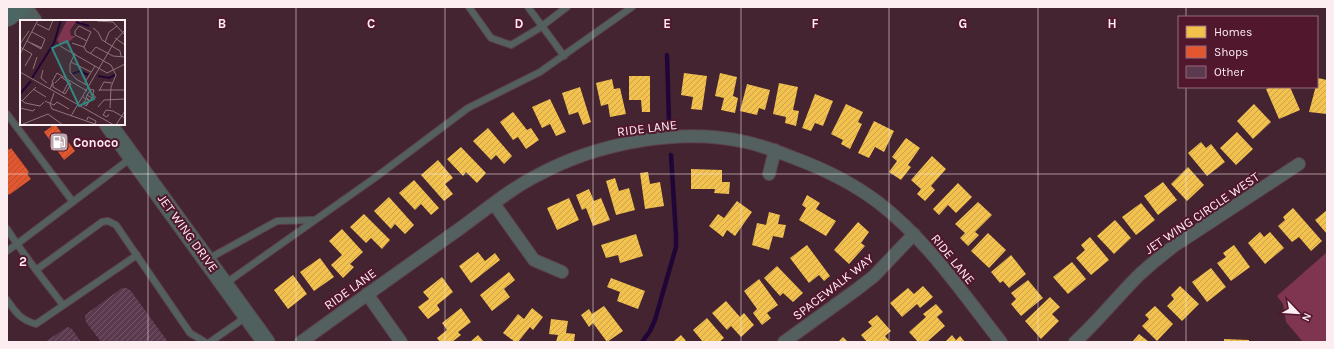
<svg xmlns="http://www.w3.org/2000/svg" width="1334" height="349" viewBox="0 0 1334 349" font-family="Karla,sans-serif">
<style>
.green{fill:#7f3450}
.homes{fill:url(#homes-hatch)}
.shops{fill:url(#shops-hatch)}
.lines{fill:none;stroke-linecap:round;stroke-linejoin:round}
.stream{stroke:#200537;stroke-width:4.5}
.building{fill:url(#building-hatch)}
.lane-casing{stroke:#5b434c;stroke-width:8}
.street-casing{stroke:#5b434c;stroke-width:14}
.secondary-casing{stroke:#5b434c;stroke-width:19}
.highway-casing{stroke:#5b434c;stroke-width:24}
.lane{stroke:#53605f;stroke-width:6}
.street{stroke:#53605f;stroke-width:12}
.secondary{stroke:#4f605e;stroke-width:17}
.highway{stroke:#4c6763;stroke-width:22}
.grid{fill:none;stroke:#fcedf1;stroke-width:1;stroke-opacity:0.55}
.labels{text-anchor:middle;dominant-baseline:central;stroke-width:4;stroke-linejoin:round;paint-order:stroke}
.street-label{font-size:13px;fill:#fcedf1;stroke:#51172d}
.poi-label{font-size:13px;font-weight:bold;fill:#fcedf1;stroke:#51172d;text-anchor:start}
.inset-river{fill:none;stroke:#200537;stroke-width:2}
.inset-road{fill:none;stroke:#8e747d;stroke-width:1}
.view{fill:#338882;fill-opacity:0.15;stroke:#338882;stroke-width:2}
.inset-edge{fill:none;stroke:#fcedf1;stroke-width:2}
.grid-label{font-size:13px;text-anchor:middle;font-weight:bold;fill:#fcedf1;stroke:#51172d;stroke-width:4;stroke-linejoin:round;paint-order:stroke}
</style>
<defs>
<pattern id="homes-hatch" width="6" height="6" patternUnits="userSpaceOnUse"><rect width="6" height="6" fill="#f2c14e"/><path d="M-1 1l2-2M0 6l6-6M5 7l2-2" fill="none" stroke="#c8a24c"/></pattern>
<pattern id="shops-hatch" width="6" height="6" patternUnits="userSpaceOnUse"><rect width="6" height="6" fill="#e4572e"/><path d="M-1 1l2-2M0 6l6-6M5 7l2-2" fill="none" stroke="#af5137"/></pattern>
<pattern id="building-hatch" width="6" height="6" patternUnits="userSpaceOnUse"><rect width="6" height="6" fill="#5b394e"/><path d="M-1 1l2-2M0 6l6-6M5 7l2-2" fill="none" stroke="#735668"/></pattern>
</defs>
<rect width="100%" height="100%" fill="#442430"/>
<!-- green -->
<path class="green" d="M 1327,252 L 1327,342 L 1303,342 L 1286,322 L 1283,304 L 1277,296 Z"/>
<!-- homes -->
<g class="homes">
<path d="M 684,73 L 707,76 L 702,110 L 691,109 L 693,97 L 681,95 Z"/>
<path d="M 720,73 L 737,77 L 733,96 L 738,98 L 735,113 L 721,110 L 724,98 L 715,96 Z"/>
<path d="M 629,76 L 650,76 L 650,112 L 642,112 L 641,100 L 629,100 Z"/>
<path d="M 1318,78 L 1327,80 L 1327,114 L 1309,112 Z"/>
<path d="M 612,79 L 614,89 L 620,88 L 626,114 L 610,117 L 608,104 L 601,106 L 596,83 Z"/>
<path d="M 779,83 L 798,87 L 793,110 L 799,111 L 796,126 L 785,123 L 786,117 L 773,114 Z"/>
<path d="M 747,84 L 770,90 L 765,110 L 759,108 L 757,115 L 740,111 Z"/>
<path d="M 580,87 L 591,122 L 583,125 L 578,112 L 569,115 L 562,93 Z"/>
<path d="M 1271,87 L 1290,87 L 1300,110 L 1279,119 L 1266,89 Z"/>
<path d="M 815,94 L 833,101 L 823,126 L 815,123 L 811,131 L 802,128 Z"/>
<path d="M 550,99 L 566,132 L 556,136 L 550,124 L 542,128 L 532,107 Z"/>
<path d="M 846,104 L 863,112 L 858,122 L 862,124 L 850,149 L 841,144 L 843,140 L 831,134 Z"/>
<path d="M 1254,104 L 1271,122 L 1253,139 L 1237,121 Z"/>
<path d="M 513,112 L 527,130 L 531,128 L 539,140 L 526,149 L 518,137 L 513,140 L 500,122 Z"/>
<path d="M 874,121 L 894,131 L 884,152 L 875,147 L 869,158 L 858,153 Z"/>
<path d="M 488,128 L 512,156 L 504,164 L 496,155 L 491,160 L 473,141 Z"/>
<path d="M 1237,132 L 1253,149 L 1236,165 L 1220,148 Z"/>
<path d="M 906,138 L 920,148 L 908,165 L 911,167 L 901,180 L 889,172 L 897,161 L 892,157 Z"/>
<path d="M 1201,142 L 1206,148 L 1211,144 L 1225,162 L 1207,176 L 1188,153 Z"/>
<path d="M 461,147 L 486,173 L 477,183 L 466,172 L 463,176 L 447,159 Z"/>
<path d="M 932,156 L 946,169 L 931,186 L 935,190 L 925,201 L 917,194 L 921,189 L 911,180 Z"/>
<path d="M 438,160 L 453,178 L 445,184 L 453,194 L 444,201 L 421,175 Z"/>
<path d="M 1188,167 L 1204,185 L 1187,201 L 1171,184 Z"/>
<path d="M 691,169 L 722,170 L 722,182 L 730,182 L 729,194 L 714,193 L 715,189 L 691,189 Z"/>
<path d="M 648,172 L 650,184 L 660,182 L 664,206 L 645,209 L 640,173 Z"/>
<path d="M 615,178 L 619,191 L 629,188 L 635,210 L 616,215 L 606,181 Z"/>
<path d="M 414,180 L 439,208 L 431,215 L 421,204 L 415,210 L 399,193 Z"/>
<path d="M 1163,182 L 1177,200 L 1158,215 L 1144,196 Z"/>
<path d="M 958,183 L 972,197 L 956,213 L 948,205 L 939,215 L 933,209 Z"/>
<path d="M 589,189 L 594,201 L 601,198 L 610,220 L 593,226 L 586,208 L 582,210 L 576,195 Z"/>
<path d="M 807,195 L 820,203 L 816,209 L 836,221 L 826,236 L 799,220 L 806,208 L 802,205 Z"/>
<path d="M 389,197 L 414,225 L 405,234 L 395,224 L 391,229 L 374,211 Z"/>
<path d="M 569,198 L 579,220 L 557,230 L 547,208 Z"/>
<path d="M 737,201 L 752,212 L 735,236 L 727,230 L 723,237 L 709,226 L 718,214 L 724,218 Z"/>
<path d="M 978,202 L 992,215 L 975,232 L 979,235 L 968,246 L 960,238 L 965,233 L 955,224 Z"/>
<path d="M 1141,203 L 1155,220 L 1136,235 L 1122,217 Z"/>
<path d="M 1293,208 L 1322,241 L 1311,251 L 1299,237 L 1292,242 L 1278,226 L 1285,220 L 1283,217 Z"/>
<path d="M 1327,210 L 1327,234 L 1315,220 Z"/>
<path d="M 769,212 L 780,215 L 778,224 L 786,225 L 783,238 L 773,236 L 769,250 L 752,245 L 757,223 L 766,225 Z"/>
<path d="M 364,214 L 390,240 L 382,249 L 371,238 L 366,243 L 350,227 Z"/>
<path d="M 1115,220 L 1131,238 L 1114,254 L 1097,236 Z"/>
<path d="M 858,222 L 869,232 L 861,243 L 865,246 L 849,264 L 834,250 Z"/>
<path d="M 342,229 L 363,252 L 350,264 L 354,267 L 343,278 L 331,265 L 342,255 L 329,241 Z"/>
<path d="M 1260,232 L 1264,237 L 1270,232 L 1284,248 L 1265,264 L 1248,243 Z"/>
<path d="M 988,233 L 1006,250 L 989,268 L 971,251 Z"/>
<path d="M 636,234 L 643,256 L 620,263 L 618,255 L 606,258 L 601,245 Z"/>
<path d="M 1090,237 L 1109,260 L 1091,275 L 1076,258 L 1085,250 L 1081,245 Z"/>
<path d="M 807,245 L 830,276 L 824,281 L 819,275 L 809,283 L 790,258 Z"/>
<path d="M 1234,245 L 1250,267 L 1231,281 L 1217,263 L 1226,257 L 1223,253 Z"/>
<path d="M 478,252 L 485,261 L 495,253 L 500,260 L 471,283 L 459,266 Z"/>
<path d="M 1011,255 L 1026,274 L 1009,288 L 1003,281 L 1000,283 L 991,272 Z"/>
<path d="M 320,258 L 334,277 L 314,291 L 300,272 Z"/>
<path d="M 1072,262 L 1086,279 L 1068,294 L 1053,277 Z"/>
<path d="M 777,266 L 803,293 L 793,302 L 783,293 L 780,296 L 764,278 Z"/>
<path d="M 1211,268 L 1226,287 L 1207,302 L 1192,282 Z"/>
<path d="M 509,272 L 515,280 L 504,289 L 510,297 L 492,311 L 480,295 Z"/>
<path d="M 293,275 L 307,294 L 288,309 L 274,290 Z"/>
<path d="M 442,277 L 453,292 L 437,305 L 440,310 L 428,319 L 418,307 L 429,299 L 423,292 Z"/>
<path d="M 611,278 L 645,291 L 638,309 L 617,301 L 620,292 L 607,287 Z"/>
<path d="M 759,279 L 778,305 L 767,313 L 771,318 L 762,325 L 753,313 L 757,309 L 744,291 Z"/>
<path d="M 1028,280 L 1043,298 L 1021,316 L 1011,304 L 1016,299 L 1011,293 Z"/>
<path d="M 923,286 L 933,297 L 920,308 L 917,304 L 902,317 L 890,303 L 908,288 L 914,294 Z"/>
<path d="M 1180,286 L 1199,304 L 1182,321 L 1167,306 L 1174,299 L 1171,295 Z"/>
<path d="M 1050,297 L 1060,307 L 1052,314 L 1059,321 L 1041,339 L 1025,321 Z"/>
<path d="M 726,301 L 740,317 L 744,313 L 754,325 L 741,337 L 731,326 L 727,330 L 712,313 Z"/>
<path d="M 936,304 L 943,312 L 937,317 L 945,326 L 927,342 L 918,342 L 909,332 L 926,317 L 923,314 Z"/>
<path d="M 604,306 L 623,331 L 607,342 L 593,323 L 589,327 L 581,315 L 589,309 L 592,314 Z"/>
<path d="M 1155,306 L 1173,324 L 1157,341 L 1142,326 L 1149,319 L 1145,315 Z"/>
<path d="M 461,308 L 471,322 L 458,332 L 461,335 L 452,342 L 440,342 L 437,338 L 447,330 L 442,323 Z"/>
<path d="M 532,308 L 543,317 L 533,330 L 530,327 L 518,342 L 515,342 L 503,333 L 518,314 L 524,319 Z"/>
<path d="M 877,315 L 891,331 L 885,336 L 890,342 L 867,342 L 861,335 L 872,326 L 868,322 Z"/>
<path d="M 707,318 L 724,338 L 719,342 L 703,342 L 693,330 Z"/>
<path d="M 551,319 L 568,321 L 566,333 L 575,334 L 574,342 L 556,342 L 558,335 L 549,334 Z"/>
<path d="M 1139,334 L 1149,342 L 1132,342 Z"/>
<path d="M 478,335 L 484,342 L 470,342 Z"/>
<path d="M 681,335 L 687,342 L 673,342 Z"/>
<path d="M 952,335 L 956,340 L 960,336 L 965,342 L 945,342 Z"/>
<path d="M 843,337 L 848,342 L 838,342 Z"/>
<path d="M 1224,339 L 1249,340 L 1249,342 L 1224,342 Z"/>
</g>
<!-- shops -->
<g class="shops">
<path d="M 55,124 L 75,151 L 64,160 L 44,132 Z"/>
<path d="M 7,147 L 9,150 L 11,148 L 29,172 L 27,174 L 31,179 L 9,195 L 7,192 Z"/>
</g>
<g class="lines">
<!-- stream -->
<g class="stream">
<path d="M 667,55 L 669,121"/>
<path d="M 642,342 L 650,331 L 655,320 L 676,247 L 676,235 L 671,155"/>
</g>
</g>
<!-- building -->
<g class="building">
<path d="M 122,288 L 127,288 L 131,291 L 168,342 L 101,342 L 86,322 L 85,316 L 89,312 Z"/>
<path d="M 68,327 L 72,329 L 81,342 L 45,342 L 66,328 Z"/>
</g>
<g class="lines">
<!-- lane casing -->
<g class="lane-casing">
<g id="lane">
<path d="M 469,7 L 491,38 L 511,45 L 538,29 L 567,7"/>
<path d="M 528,7 L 564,56"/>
<path d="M 7,114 L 73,202"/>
<path d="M 7,229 L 17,244 L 131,158"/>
<path d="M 7,251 L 17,244 L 36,270 L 102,222 L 108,221 L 116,225 L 190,333 L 205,342"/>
<path d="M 208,259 L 277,221 L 314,220"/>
<path d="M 36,270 L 63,305"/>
<path d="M 226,283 L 376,177 L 468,108 L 540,72 L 632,7"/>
<path d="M 7,300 C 16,313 21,320 36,324 L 137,255"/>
<path d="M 210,342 L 246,317"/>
</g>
</g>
<!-- street casing -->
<g class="street-casing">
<g id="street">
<path d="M 769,174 L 775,150"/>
<path d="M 494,204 L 534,260 L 562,272"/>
<path d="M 367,294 L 401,342"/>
<path d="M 301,342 C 352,305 403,269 455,232 C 482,213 508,190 538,175 C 597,143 680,127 746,142 C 763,146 779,152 794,158 C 824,169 854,184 879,203 C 928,241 963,294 1001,342"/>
<path d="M 784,342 L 856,290 L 874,276 L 914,234"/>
<path d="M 1075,342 C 1098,321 1117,297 1139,275 C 1150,265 1162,255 1174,246 L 1299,164"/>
</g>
</g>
<!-- secondary casing -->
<g class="secondary-casing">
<g id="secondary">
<path d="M 23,7 L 33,21"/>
<path d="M 108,124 L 266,342"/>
</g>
</g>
<!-- highway casing -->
<g class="highway-casing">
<path id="highway" d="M 7,15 L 18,7"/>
</g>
<!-- lane -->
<use href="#lane" class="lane"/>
<!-- street -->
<use href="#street" class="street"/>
<!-- secondary -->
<use href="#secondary" class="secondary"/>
<!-- highway -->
<use href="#highway" class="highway"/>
</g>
<!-- grid -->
<path class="grid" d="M 148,7 L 148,342M 296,7 L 296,342M 445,7 L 445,342M 593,7 L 593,342M 741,7 L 741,342M 889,7 L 889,342M 1038,7 L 1038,342M 1186,7 L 1186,17M 1186,87 L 1186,342M 7,174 L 1327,174"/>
<!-- icons -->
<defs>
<g id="fuel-square" transform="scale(1)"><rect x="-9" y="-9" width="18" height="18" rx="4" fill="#bca7ad" stroke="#51172d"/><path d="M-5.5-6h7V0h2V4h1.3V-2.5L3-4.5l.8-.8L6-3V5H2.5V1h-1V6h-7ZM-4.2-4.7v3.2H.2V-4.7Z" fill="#fff"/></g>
</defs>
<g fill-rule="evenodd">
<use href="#fuel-square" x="59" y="142"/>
</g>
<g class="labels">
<!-- street labels -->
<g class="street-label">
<text transform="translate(647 128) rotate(-7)">RIDE LANE</text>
<text transform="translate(1202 213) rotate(-34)">JET WING CIRCLE WEST</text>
<text transform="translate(188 233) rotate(54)">JET WING DRIVE</text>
<text transform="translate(953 259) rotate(51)">RIDE LANE</text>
<text transform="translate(833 287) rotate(-38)">SPACEWALK WAY</text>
<text transform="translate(350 289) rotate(-36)">RIDE LANE</text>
</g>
<!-- poi labels -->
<g class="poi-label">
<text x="73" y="142">Conoco</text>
</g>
</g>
<!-- overview -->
<g transform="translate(20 20)">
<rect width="105" height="105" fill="#442430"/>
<path d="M 47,0 L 63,0 L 61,3 L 56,2 L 50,10 L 51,16 L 56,16 L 46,24 L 41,22 L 40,25 L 37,20 Z" fill="#7f3450"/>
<path class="inset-river" d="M 56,2 L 69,6M 52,54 L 60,51 L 68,55M 78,56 L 89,58 L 95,55M 12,58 L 34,23 L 41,0M 0,74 L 11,61"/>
<path class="inset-road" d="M 77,1 L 93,2 L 105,15M 17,4 L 29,10 L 33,0M 73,8 L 78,12 L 82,20 L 100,31 L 101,36M 95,18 L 105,25M 7,21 L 21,29 L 25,19 L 12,12M 67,21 L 55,15 L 55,11 L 59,6 L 71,12M 85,22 L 89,12 L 97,6M 11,23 L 22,28M 52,23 L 64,27M 0,24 L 9,11M 40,26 L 87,53 L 105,44M 0,27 L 12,34 L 5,46M 64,27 L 66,31 L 91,45 L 96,55 L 91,67 L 90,88M 64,27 L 71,12M 55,33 L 50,44 L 50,52 L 56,59 L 68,66M 0,34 L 18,0M 70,34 L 76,27 L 93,36 L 105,37M 51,42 L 71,52M 13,49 L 17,37M 23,50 L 21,58 L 27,63M 0,52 L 94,105M 32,62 L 37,53 L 67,71M 64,64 L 75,46M 13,69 L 26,77M 30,69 L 33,62 L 33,67 L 45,74 L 51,64 L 41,57 L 35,63M 68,69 L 74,70 L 73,74 L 76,78M 70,70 L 66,77 L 70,81M 79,70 L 105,70M 79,71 L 84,62 L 92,63M 34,73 L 30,84 L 32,89 L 75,104M 43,73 L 49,61M 63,77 L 66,79 L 69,80 L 66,86 L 63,84 L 66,79M 0,79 L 5,83 L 20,86 L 24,82M 2,81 L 16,67M 25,81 L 34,85 L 37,82 L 49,89M 66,86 L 72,78 L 67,75M 78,87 L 84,80 L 105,79M 0,88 L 13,91 L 15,89M 86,90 L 93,91 L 105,98M 86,90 L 83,95 L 87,97 L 89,94M 51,96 L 95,21 L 105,10M 67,100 L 68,97 L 76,101 L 75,105M 3,104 L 28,94 L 43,105M 96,105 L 105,91"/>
<path class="view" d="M 47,21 L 74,79 L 59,86 L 32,28 Z"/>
<rect width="105" height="105" class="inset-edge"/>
</g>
<g class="grid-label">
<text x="222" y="28">B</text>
<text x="371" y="28">C</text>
<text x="519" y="28">D</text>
<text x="667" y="28">E</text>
<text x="815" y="28">F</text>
<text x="963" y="28">G</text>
<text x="1112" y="28">H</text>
<text x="23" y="266">2</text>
</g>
<!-- border -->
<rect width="1334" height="349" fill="none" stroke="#fcedf1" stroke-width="16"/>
<!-- legend -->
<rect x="1178" y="16" width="140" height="72" fill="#51172d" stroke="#956d7b"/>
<rect x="1186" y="26" width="20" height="12" fill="#f2c14e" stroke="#956d7b"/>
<text x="1214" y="36" font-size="12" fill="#fcedf1">Homes</text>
<rect x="1186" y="46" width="20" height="12" fill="#e4572e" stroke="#956d7b"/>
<text x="1214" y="56" font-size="12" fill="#fcedf1">Shops</text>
<rect x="1186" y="66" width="20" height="12" fill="#5b394e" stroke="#956d7b"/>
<text x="1214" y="76" font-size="12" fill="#fcedf1">Other</text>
<!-- north arrow -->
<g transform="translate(1298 313) rotate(115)" stroke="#51172d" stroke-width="3" paint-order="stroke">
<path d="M0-3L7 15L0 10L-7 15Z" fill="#fcedf1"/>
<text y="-6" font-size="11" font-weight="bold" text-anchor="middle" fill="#fcedf1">N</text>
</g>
</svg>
